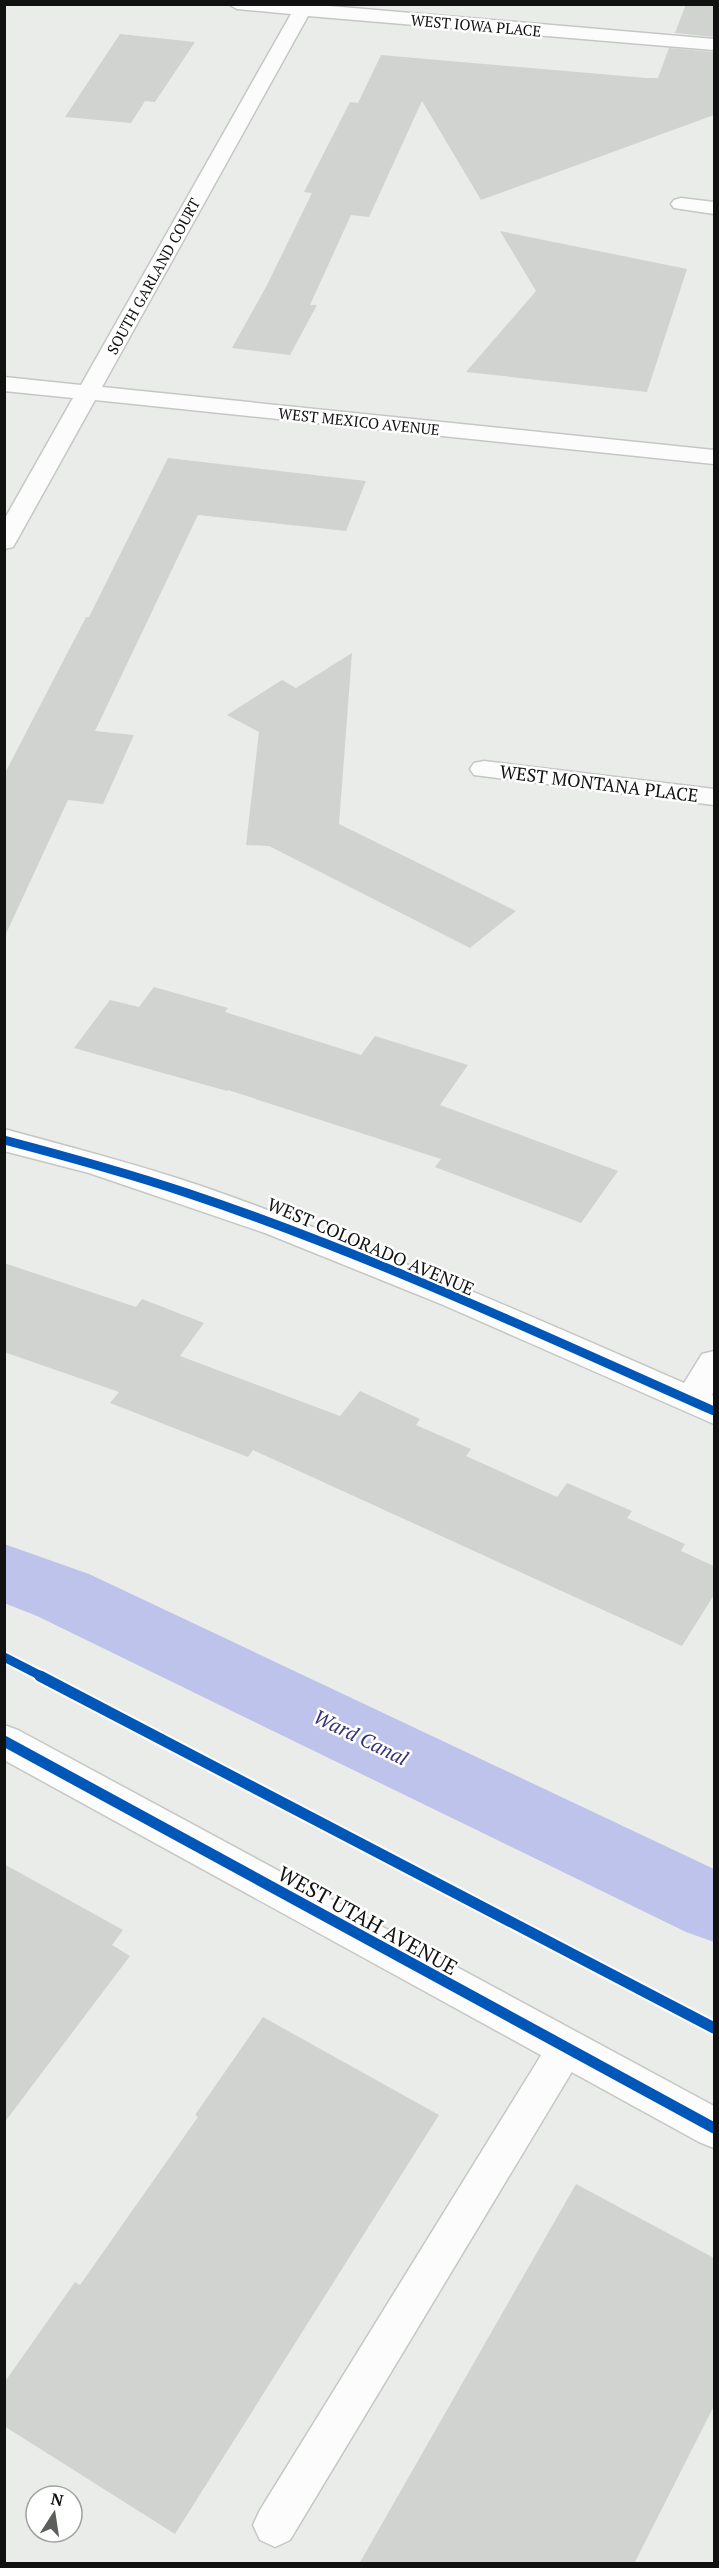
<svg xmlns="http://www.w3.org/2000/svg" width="719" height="2568" viewBox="0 0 719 2568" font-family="'PT Serif',serif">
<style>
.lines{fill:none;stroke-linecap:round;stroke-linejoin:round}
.canal{fill:#bec3eb;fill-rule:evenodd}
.building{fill:#d1d3d1}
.lane-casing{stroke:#c5c7c5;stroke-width:3}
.street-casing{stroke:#c5c7c5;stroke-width:3}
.lane{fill:#fcfcfc;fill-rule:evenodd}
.street{fill:#fcfcfc;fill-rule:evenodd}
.cycleway-far1-casing{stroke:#fff;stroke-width:13}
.cycleway-casing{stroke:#fff;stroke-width:15}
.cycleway-far1{stroke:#0057b8;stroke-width:9}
.cycleway{stroke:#0057b8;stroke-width:11}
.labels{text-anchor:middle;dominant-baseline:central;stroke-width:5;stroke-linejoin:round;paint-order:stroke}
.far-street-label{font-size:15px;fill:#101110;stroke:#fff}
.street-label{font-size:18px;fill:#101110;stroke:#fff}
.water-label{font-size:20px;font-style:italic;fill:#343377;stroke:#fff}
.near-street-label{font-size:21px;fill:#101110;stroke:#fff}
</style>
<rect width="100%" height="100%" fill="#eaecea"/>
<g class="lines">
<!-- canal -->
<path class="canal" d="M 4,1544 L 89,1574 L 714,1869 L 714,1942 L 686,1932 L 37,1616 L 4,1603 Z"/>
</g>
<!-- building -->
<g class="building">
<path d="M 686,4 L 714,4 L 714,37 L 675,33 Z"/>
<path d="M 120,34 L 195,42 L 155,102 L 145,101 L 131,123 L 65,117 Z"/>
<path d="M 669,48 L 714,52 L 714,115 L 481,200 L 422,101 L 369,217 L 351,215 L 310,305 L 317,305 L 290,355 L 232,348 L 267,285 L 312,193 L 304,192 L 350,102 L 358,103 L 381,55 L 647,78 L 658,78 Z"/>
<path d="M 500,231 L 687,269 L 647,392 L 466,372 L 536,291 Z"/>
<path d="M 168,458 L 366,481 L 346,531 L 198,515 L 95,731 L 134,735 L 103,804 L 68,800 L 4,938 L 4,775 L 86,617 L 89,617 Z"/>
<path d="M 352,653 L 339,824 L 516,911 L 470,948 L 269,846 L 246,845 L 259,732 L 227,715 L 282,680 L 296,688 Z"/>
<path d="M 154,987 L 228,1008 L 225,1012 L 361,1055 L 375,1036 L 468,1065 L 440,1105 L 618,1171 L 581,1223 L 435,1167 L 441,1159 L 228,1090 L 227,1091 L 74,1048 L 110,1000 L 139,1007 Z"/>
<path d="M 4,1263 L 136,1307 L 142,1299 L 204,1323 L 180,1356 L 340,1416 L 360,1391 L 420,1419 L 416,1425 L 471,1449 L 466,1456 L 557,1497 L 567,1483 L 632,1511 L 627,1518 L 685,1544 L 681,1551 L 714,1566 L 714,1595 L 682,1646 L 253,1450 L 248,1457 L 110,1403 L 119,1392 L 4,1352 Z"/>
<path d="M 4,1864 L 123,1930 L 112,1945 L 130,1956 L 4,2123 Z"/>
<path d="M 263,2017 L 439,2115 L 175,2534 L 4,2426 L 4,2383 L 75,2282 L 80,2285 L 198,2117 L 195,2115 Z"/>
<path d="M 576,2184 L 714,2258 L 714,2406 L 634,2564 L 359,2564 Z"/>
</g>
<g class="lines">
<!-- lane casing -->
<g class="lane-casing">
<path id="lane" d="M 566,2031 L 579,2036 L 585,2048 L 579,2060 L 290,2540 L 275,2547 L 260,2540 L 253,2525 L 260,2510 L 553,2036 Z"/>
</g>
<!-- street casing -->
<g class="street-casing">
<g id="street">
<path d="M 228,4 L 306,4 L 714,39 L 714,50 L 308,16 L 102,387 L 714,450 L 714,464 L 95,400 L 16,542 L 13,547 L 4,549 L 4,520 L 73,398 L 4,391 L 4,377 L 81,385 L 291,14 L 237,9 Z"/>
<path d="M 681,198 L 714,202 L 714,214 L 674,208 L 671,204 L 674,200 Z"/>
<path d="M 484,761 L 714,789 L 714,805 L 474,775 L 470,769 L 474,763 Z"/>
<path d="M 4,1129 C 70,1147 136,1164 201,1186 C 365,1243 524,1313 684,1383 L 702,1354 L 714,1351 L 714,1391 L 712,1395 L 714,1397 L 714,1424 L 441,1304 L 265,1233 L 89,1173 L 4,1151 Z"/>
<path d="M 4,1725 L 18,1730 L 714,2106 L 714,2148 L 699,2142 L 4,1760 Z"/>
</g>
</g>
<!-- lane -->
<use href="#lane" class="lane"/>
<!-- street -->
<use href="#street" class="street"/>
<!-- cycleway-far1 casing -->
<g class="cycleway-far1-casing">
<g id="cycleway-far1">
<path d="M 4,1140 C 65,1156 127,1173 187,1193 C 367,1253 540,1334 714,1411"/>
<path d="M 4,1657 L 43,1677"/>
</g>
</g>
<!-- cycleway casing -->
<g class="cycleway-casing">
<g id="cycleway">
<path d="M 40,1676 L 714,2028"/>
<path d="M 4,1741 L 714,2128"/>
</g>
</g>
<!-- cycleway-far1 -->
<use href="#cycleway-far1" class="cycleway-far1"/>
<!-- cycleway -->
<use href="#cycleway" class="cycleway"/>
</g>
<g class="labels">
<!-- far-street labels -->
<g class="far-street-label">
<text transform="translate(476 25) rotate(5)">WEST IOWA PLACE</text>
<text transform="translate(153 276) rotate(-61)">SOUTH GARLAND COURT</text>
<text transform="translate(359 421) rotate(6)">WEST MEXICO AVENUE</text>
</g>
<!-- street labels -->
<g class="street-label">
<text transform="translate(599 783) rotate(7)">WEST MONTANA PLACE</text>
<text transform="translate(371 1246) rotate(23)">WEST COLORADO AVENUE</text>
</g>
<!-- water labels -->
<g class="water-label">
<text transform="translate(361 1737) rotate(26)">Ward Canal</text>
</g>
<!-- near-street labels -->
<g class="near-street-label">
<text transform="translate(368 1920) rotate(29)">WEST UTAH AVENUE</text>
</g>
</g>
<!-- border -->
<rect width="719" height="2568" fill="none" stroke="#101110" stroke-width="12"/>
<!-- north arrow -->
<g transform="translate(54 2514) rotate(12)"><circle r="28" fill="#ffffff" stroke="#9fa09f" stroke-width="1.5"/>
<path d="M0-4.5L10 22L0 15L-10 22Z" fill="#5c5e5c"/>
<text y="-9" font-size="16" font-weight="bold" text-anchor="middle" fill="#101110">N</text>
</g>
</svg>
